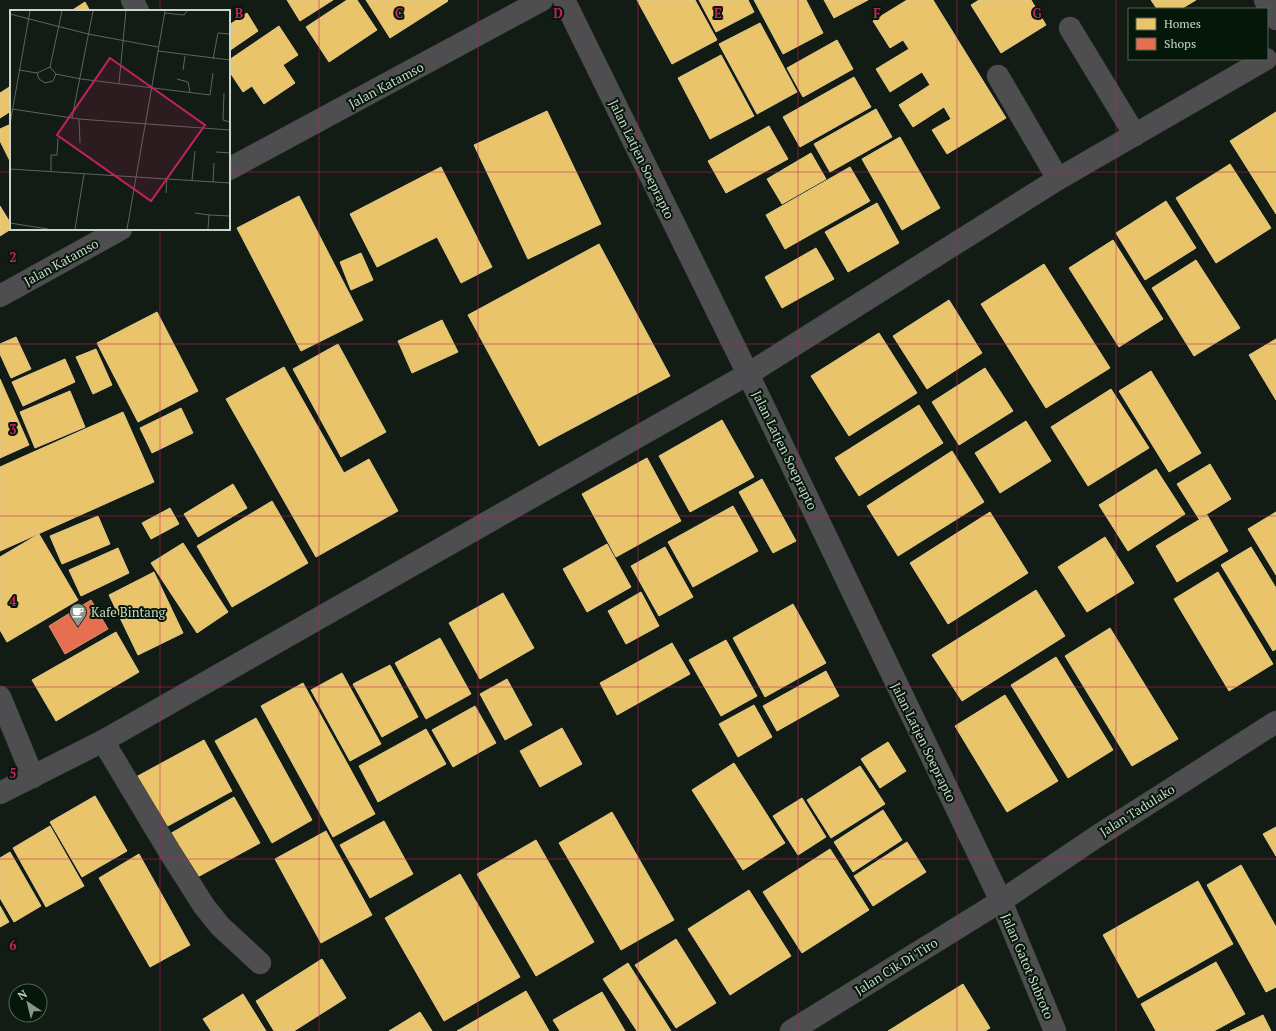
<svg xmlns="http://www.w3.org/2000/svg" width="1276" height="1031" viewBox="0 0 1276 1031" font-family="'PT Serif',serif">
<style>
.homes{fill:#e9c46a;stroke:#e0c987}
.shops{fill:#e76f51;stroke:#de8e76}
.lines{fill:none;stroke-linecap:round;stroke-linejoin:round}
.minor-casing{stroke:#2d352f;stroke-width:23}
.minor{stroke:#4e4e50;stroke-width:22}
.grid{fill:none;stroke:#c22261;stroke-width:1;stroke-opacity:0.55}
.labels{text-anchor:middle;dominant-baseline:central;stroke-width:4;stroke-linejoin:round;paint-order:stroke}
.street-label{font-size:13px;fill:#cad6cc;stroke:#051709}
.poi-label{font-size:13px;fill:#cad6cc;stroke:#051709;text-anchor:start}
.inset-road{fill:none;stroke:#5c665e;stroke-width:1}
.view{fill:#c22261;fill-opacity:0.15;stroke:#c22261;stroke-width:2}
.inset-edge{fill:none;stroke:#cad6cc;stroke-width:2}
.grid-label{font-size:13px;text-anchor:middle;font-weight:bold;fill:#c22261;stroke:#051709;stroke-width:4;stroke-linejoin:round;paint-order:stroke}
</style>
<rect width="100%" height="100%" fill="#121c14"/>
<!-- homes -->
<g class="homes">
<path d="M 287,0 L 333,0 L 300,21 Z"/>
<path d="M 347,0 L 357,0 L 377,30 L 329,62 L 306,27 Z"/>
<path d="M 366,0 L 447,0 L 448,1 L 390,38 Z"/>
<path d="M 637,0 L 695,0 L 717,40 L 672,64 Z"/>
<path d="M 699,0 L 748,0 L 754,12 L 716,32 Z"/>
<path d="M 754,0 L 806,0 L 823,33 L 783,54 Z"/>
<path d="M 824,0 L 868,0 L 834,18 Z"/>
<path d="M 907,0 L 933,0 L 1006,118 L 947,154 L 932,130 L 951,119 L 944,107 L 913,127 L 899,105 L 930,85 L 922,72 L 890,92 L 876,69 L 909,49 L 903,40 L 890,48 L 873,21 Z"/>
<path d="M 979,0 L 1031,0 L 1046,25 L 1001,53 L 971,5 Z"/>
<path d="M 1151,0 L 1196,0 L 1181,9 L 1157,9 Z"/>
<path d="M 85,2 L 90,11 L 71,11 Z"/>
<path d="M 247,13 L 258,31 L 229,51 L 229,25 Z"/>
<path d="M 760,23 L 797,92 L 757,114 L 719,44 Z"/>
<path d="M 279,26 L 298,55 L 283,65 L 295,83 L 264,104 L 252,86 L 243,92 L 229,71 L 229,60 Z"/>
<path d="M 837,40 L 853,69 L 803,97 L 787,68 Z"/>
<path d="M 721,55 L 754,116 L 710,139 L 678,78 Z"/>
<path d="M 854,77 L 871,107 L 800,147 L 783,117 Z"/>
<path d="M 11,86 L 11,111 L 0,118 L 0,93 Z"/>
<path d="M 876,109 L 892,137 L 830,172 L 814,144 Z"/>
<path d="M 547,111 L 601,224 L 528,259 L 474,145 Z"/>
<path d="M 1276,112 L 1276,214 L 1230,141 Z"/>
<path d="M 11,124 L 11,163 L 0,141 L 0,129 Z"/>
<path d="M 769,126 L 788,159 L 726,193 L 708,161 Z"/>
<path d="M 900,137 L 940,208 L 902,230 L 862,159 Z"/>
<path d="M 811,153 L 826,179 L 782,204 L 767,179 Z"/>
<path d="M 1230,164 L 1271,228 L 1216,263 L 1176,198 Z"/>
<path d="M 441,167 L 492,267 L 461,283 L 437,237 L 377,267 L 350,214 Z"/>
<path d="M 850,167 L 870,201 L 785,249 L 766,215 Z"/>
<path d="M 299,196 L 363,320 L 301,351 L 237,228 Z"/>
<path d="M 1166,201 L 1196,248 L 1145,280 L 1116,233 Z"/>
<path d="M 877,203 L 899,243 L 848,272 L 825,232 Z"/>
<path d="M 0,206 L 11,224 L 11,229 L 0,236 Z"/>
<path d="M 1113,240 L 1163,319 L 1119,347 L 1069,268 Z"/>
<path d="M 599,244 L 670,376 L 539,446 L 468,315 Z"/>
<path d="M 816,248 L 834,279 L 782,308 L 765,277 Z"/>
<path d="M 361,253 L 373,280 L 351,290 L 340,262 Z"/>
<path d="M 1196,260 L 1240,328 L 1194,356 L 1152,288 Z"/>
<path d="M 1044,264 L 1110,368 L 1046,408 L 981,304 Z"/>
<path d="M 949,300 L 982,353 L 927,389 L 893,336 Z"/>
<path d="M 157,312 L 198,391 L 138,422 L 97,343 Z"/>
<path d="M 442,320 L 458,352 L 412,373 L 398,341 Z"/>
<path d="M 879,333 L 917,393 L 849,436 L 811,376 Z"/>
<path d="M 16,337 L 31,369 L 11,378 L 0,354 L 0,344 Z"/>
<path d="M 1276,339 L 1276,400 L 1249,355 Z"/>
<path d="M 338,344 L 386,432 L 341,457 L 293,369 Z"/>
<path d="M 96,349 L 112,385 L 93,394 L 76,357 Z"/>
<path d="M 65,359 L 75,382 L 23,406 L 12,382 Z"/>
<path d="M 284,367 L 344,473 L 369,459 L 398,511 L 316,557 L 226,399 Z"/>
<path d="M 985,368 L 1013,411 L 959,445 L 932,402 Z"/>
<path d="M 1151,371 L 1201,453 L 1169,472 L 1119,391 Z"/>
<path d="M 0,379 L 29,445 L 0,458 Z"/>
<path d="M 1111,389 L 1149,448 L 1088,486 L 1051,427 Z"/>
<path d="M 70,391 L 85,427 L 35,448 L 20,412 Z"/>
<path d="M 919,405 L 943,443 L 859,496 L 835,458 Z"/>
<path d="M 181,408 L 193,433 L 152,453 L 140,428 Z"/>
<path d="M 123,412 L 154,482 L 0,551 L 0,467 Z"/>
<path d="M 722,420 L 754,477 L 690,512 L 659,456 Z"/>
<path d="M 1026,421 L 1051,461 L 1000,493 L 975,453 Z"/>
<path d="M 952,451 L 984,502 L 898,556 L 867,506 Z"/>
<path d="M 647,458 L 681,521 L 616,557 L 582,494 Z"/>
<path d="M 1210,464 L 1231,499 L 1199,519 L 1177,484 Z"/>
<path d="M 1156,469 L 1185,514 L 1128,551 L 1099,505 Z"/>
<path d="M 762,479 L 796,541 L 773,553 L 739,492 Z"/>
<path d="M 233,484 L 247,508 L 198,537 L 184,514 Z"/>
<path d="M 272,501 L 308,563 L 232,607 L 197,546 Z"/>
<path d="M 733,506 L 758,551 L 693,587 L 668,542 Z"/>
<path d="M 170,508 L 179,524 L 151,539 L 142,523 Z"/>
<path d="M 990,512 L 1028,573 L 948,624 L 910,563 Z"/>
<path d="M 1276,512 L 1276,575 L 1248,529 Z"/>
<path d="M 1207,515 L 1228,551 L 1177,582 L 1156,546 Z"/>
<path d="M 98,516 L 110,544 L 62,564 L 50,536 Z"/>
<path d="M 39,534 L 78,600 L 7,642 L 0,630 L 0,557 Z"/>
<path d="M 1105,537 L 1134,583 L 1087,612 L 1058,567 Z"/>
<path d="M 183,543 L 228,612 L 197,633 L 151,563 Z"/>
<path d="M 607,544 L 631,587 L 587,612 L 563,569 Z"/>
<path d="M 665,547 L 693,597 L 659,616 L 631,566 Z"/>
<path d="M 1251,547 L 1276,588 L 1276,649 L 1273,651 L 1221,565 Z"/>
<path d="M 118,548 L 129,573 L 81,596 L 69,570 Z"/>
<path d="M 154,572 L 183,633 L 138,655 L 109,595 Z"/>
<path d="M 1218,572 L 1273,664 L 1229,691 L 1174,599 Z"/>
<path d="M 1036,590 L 1065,636 L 962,701 L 932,655 Z"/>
<path d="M 641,592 L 659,626 L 626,644 L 608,611 Z"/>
<path d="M 503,593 L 534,648 L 480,679 L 449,623 Z"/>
<path d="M 793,604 L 826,663 L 765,697 L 733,638 Z"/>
<path d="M 1110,628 L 1178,739 L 1132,766 L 1065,656 Z"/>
<path d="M 116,632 L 139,672 L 56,721 L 32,680 Z"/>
<path d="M 440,638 L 471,694 L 426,719 L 395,663 Z"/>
<path d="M 726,640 L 757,696 L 721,716 L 689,660 Z"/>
<path d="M 672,643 L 690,674 L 617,715 L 600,683 Z"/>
<path d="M 1056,657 L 1113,750 L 1068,778 L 1011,685 Z"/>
<path d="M 390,665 L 418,717 L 382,737 L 353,684 Z"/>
<path d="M 826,671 L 839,696 L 777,731 L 763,706 Z"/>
<path d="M 342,673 L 381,744 L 350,761 L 311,690 Z"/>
<path d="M 507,679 L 532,725 L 505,740 L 480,694 Z"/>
<path d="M 303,683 L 375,814 L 333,837 L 261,706 Z"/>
<path d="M 1005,695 L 1058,781 L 1007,812 L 955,726 Z"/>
<path d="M 754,705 L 772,737 L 738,757 L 719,724 Z"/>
<path d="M 475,706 L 496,743 L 453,767 L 432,730 Z"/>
<path d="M 256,718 L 312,820 L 272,843 L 215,741 Z"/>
<path d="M 562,728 L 582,764 L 540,787 L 520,751 Z"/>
<path d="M 426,729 L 446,764 L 378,802 L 359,766 Z"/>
<path d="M 204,740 L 232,791 L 164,828 L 136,777 Z"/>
<path d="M 888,742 L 906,771 L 880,788 L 861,759 Z"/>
<path d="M 734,763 L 785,843 L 743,870 L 692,790 Z"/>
<path d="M 860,766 L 885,804 L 831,838 L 807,800 Z"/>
<path d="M 95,796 L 127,851 L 82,877 L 50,822 Z"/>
<path d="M 234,797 L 260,843 L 192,880 L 168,835 Z"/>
<path d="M 802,798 L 826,837 L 798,855 L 773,816 Z"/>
<path d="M 883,810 L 902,840 L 853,872 L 834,842 Z"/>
<path d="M 612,812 L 674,920 L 621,950 L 559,843 Z"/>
<path d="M 384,821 L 413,874 L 370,898 L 340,845 Z"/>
<path d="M 50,826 L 84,886 L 46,907 L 13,848 Z"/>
<path d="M 1276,827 L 1276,856 L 1263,834 Z"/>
<path d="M 326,831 L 372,915 L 321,943 L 275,859 Z"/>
<path d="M 536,840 L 594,942 L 536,976 L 477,874 Z"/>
<path d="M 907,842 L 926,872 L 873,906 L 854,876 Z"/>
<path d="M 830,849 L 869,910 L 802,953 L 763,892 Z"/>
<path d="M 10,852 L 41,906 L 14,922 L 0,898 L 0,858 Z"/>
<path d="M 139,854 L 190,945 L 150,967 L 99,878 Z"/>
<path d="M 1241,865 L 1276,927 L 1276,987 L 1266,992 L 1207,885 Z"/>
<path d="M 460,874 L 520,977 L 444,1021 L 385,918 Z"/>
<path d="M 1198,881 L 1233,944 L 1138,998 L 1103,935 Z"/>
<path d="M 749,890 L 791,956 L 730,995 L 688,929 Z"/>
<path d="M 0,906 L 9,922 L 0,927 Z"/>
<path d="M 676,939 L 716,1003 L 676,1028 L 635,965 Z"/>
<path d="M 322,959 L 346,998 L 294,1031 L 274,1031 L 256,1001 Z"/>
<path d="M 1216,962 L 1245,1014 L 1214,1031 L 1156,1031 L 1141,1004 Z"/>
<path d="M 628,963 L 671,1031 L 637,1031 L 603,979 Z"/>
<path d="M 963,984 L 990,1028 L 985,1031 L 888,1031 Z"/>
<path d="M 526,991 L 549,1031 L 457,1031 Z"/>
<path d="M 602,992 L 625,1031 L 560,1031 L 553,1020 Z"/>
<path d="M 243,994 L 266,1031 L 211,1031 L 203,1019 Z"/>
<path d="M 420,1012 L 432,1031 L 389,1031 Z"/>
<path d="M 1263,1015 L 1271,1031 L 1230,1031 Z"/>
</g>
<!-- shops -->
<path class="shops" d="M 91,600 L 108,629 L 65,654 L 49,626 Z"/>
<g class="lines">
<!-- minor casing -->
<g class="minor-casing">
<g id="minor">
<path d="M 132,0 L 138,11"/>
<path d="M 564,0 L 748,374 L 1001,901 L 1055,1031"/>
<path d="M 1265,0 L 1276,19"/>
<path d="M 1070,28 L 1135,135"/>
<path d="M 998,76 L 1058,179"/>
<path d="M 229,169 L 542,0"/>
<path d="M 0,296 L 121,229"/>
<path d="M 0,697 L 33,777"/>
<path d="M 103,741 L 169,851 L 204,906 L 220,926 L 260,963"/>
<path d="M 0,793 L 103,741 L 748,374 L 1058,179 L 1266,59"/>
<path d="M 791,1031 L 1001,901 L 1096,837 L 1276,722"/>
</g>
</g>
<!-- minor -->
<use href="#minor" class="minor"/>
</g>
<!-- grid -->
<path class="grid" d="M 160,0 L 160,11M 319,0 L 319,1031M 478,0 L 478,1031M 638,0 L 638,1031M 798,0 L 798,1031M 957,0 L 957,1031M 1116,0 L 1116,1031M 0,172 L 11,172M 229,172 L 1276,172M 160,229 L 160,1031M 0,344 L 1276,344M 0,516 L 1276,516M 0,687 L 1276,687M 0,859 L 1276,859"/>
<!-- icons -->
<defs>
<g id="cafe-pin" transform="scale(0.9)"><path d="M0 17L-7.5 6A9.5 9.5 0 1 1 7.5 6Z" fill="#8a958c" stroke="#051709"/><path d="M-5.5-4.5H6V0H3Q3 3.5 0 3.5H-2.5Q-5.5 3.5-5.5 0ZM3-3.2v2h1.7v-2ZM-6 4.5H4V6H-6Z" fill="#fff"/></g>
</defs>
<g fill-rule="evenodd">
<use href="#cafe-pin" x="78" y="612"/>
</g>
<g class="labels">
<!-- street labels -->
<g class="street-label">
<text transform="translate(386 85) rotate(-28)">Jalan Katamso</text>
<text transform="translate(642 159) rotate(64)">Jalan Latjen Soeprapto</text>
<text transform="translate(61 262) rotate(-29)">Jalan Katamso</text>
<text transform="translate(785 450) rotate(64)">Jalan Latjen Soeprapto</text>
<text transform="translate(924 742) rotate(64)">Jalan Latjen Soeprapto</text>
<text transform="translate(1137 810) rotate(-32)">Jalan Tadulako</text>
<text transform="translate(896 966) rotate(-32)">Jalan Cik Di Tiro</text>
<text transform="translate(1028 966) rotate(67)">Jalan Gatot Subroto</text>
</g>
<!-- poi labels -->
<g class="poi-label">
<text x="91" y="612">Kafe Bintang</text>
</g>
</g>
<!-- overview -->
<g transform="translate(10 10)">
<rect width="220" height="220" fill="#121c14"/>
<path class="inset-road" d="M 154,3 L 174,5 L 177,1M 0,4 L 78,24 L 148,37M 148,41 L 220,50M 203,49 L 208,23 L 220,24M 40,57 L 46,64 L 71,69 L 200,85 L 203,63M 9,60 L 27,63 L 40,57 L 52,1M 173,60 L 175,46M 27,63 L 29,69 L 35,73 L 43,71 L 46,64M 167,69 L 178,72 L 180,82M 109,73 L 116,1M 214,83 L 213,110 L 220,112M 2,99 L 69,109 L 220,120M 62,108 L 83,1M 69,109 L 70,133M 0,114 L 20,1M 206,142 L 220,143M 0,159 L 220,173M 41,162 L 41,145 L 47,145 L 48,128M 182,170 L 185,141M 203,172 L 204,153M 156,183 L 157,168M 185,203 L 199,205M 0,213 L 38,219M 65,219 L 74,164M 117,219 L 155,1M 198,219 L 199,205 L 220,206"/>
<path class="view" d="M 100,48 L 195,115 L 141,191 L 47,125 Z"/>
<rect width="220" height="220" class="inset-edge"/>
</g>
<g class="grid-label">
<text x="239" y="18">B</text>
<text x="399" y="18">C</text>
<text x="558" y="18">D</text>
<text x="718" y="18">E</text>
<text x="877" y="18">F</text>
<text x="1037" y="18">G</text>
<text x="13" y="262">2</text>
<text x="13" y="434">3</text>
<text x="13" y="606">4</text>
<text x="13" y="778">5</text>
<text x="13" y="950">6</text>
</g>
<!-- legend -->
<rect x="1128" y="8" width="140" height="52" fill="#051709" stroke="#546357"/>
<rect x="1136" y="18" width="20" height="12" fill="#e9c46a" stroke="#546357"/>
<text x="1164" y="28" font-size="12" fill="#cad6cc">Homes</text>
<rect x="1136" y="38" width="20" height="12" fill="#e76f51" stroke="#546357"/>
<text x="1164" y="48" font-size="12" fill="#cad6cc">Shops</text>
<!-- north arrow -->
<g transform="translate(28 1003) rotate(325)"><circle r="19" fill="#051709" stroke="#546357"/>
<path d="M0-3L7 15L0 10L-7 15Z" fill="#8a958c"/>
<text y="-6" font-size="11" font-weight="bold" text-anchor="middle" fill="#cad6cc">N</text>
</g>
</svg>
